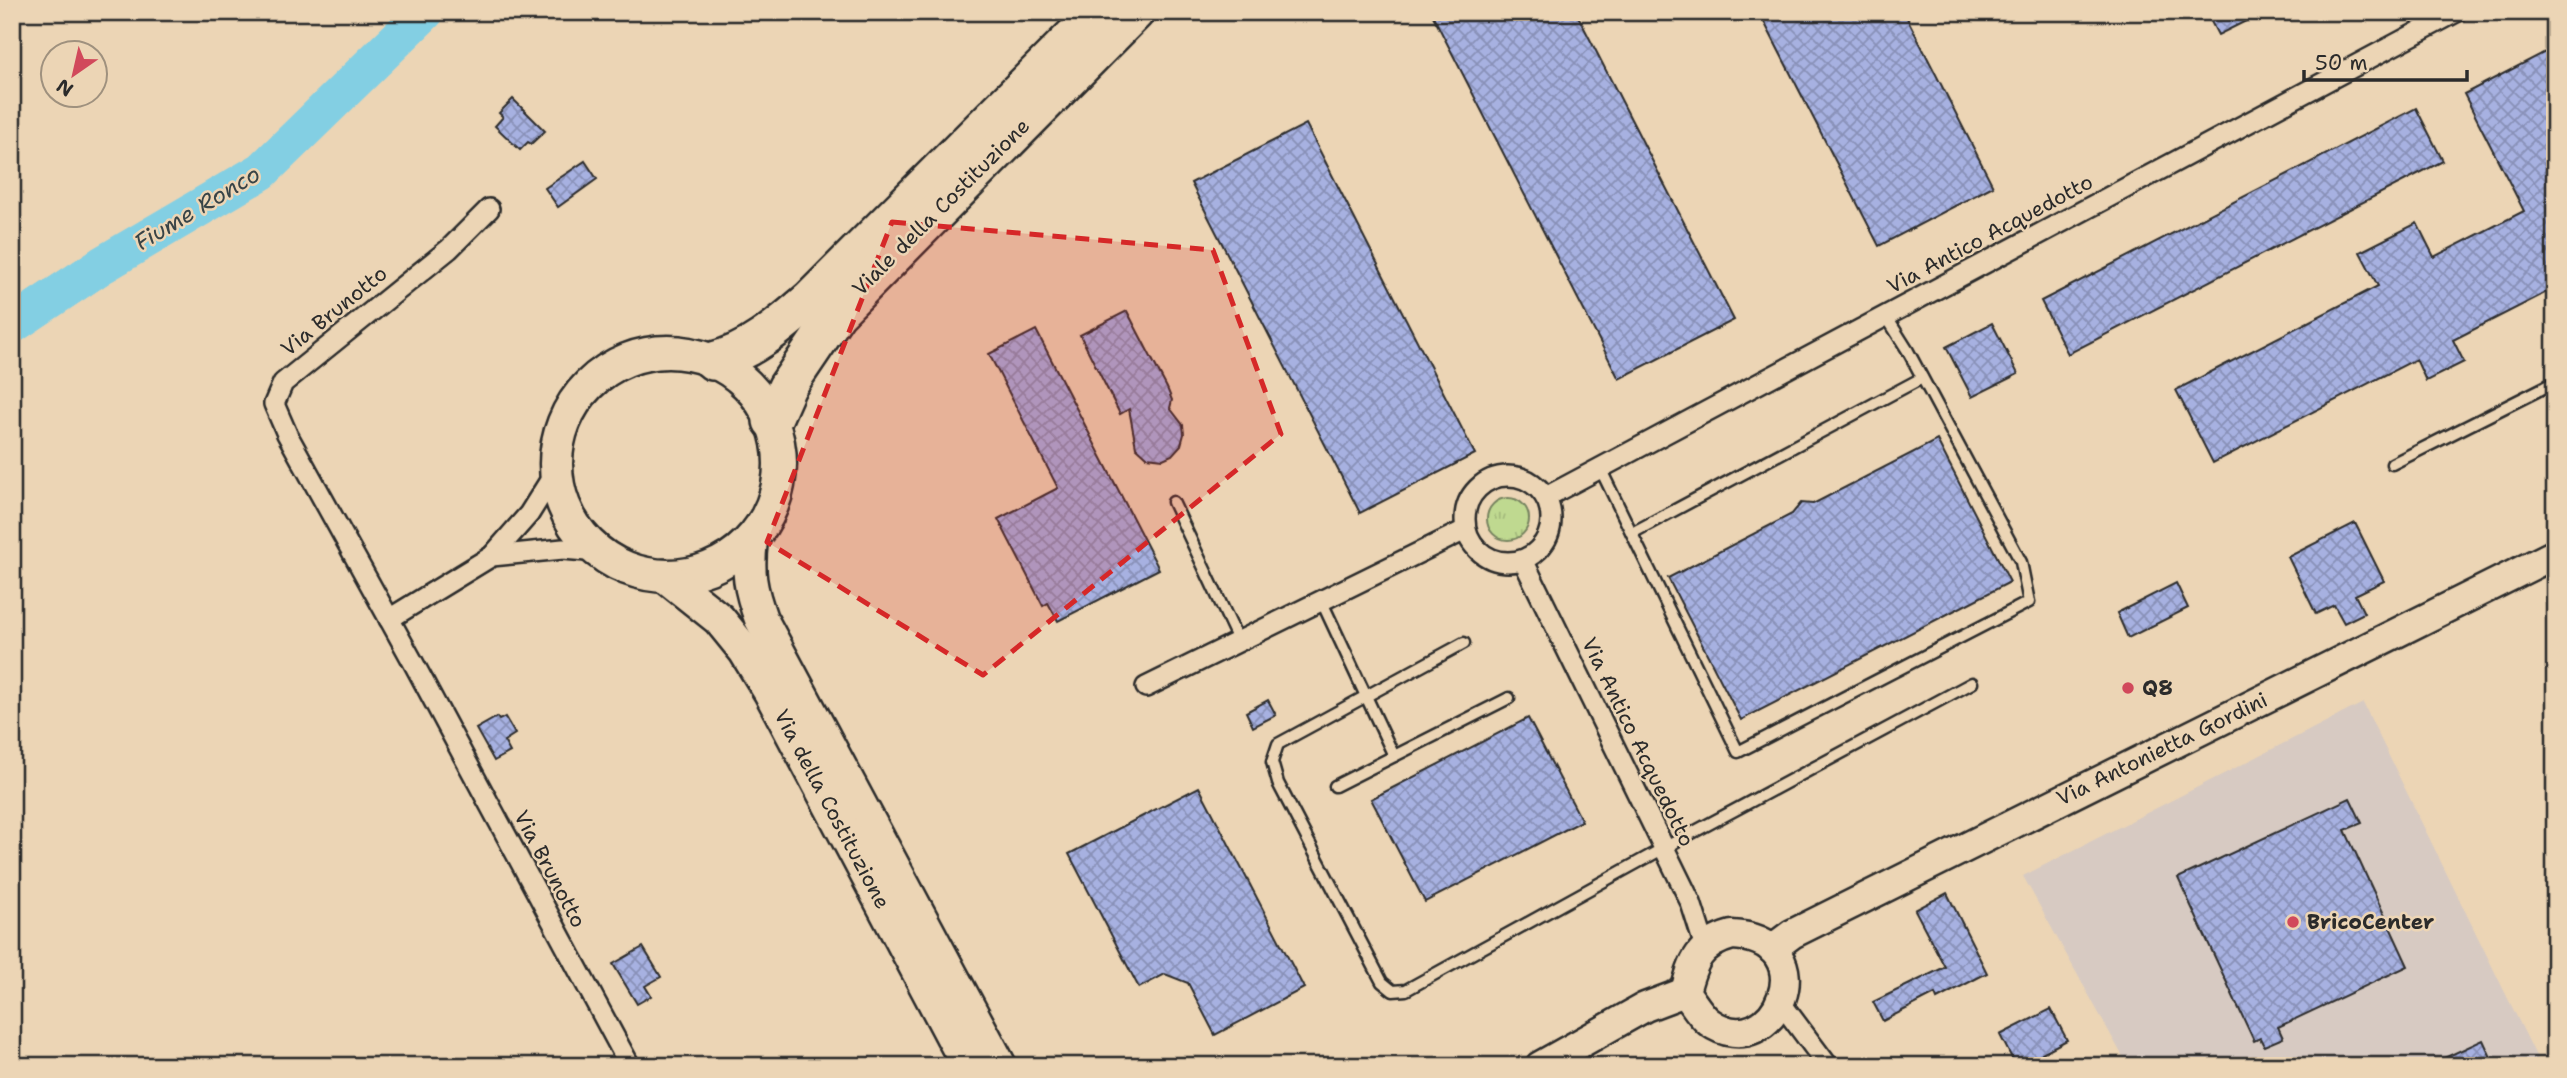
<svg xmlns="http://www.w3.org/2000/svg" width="2567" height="1078" viewBox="0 0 2567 1078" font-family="'Shantell Sans',sans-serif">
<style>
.built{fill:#d7cac2}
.grass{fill:url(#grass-tufts);stroke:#75825e;stroke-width:2}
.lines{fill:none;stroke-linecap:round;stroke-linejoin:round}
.river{stroke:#83cfe3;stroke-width:38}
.building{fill:url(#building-cross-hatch);stroke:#2b2b2b;stroke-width:2}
.lane-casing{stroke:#2b2b2b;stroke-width:15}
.street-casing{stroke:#2b2b2b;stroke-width:24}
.secondary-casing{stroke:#2b2b2b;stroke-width:33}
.primary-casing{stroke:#2b2b2b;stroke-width:37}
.highway-casing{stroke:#2b2b2b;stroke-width:42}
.lane{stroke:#ecd5b5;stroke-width:10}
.street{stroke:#ecd5b5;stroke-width:19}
.secondary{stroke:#ecd5b5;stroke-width:28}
.primary{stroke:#ecd5b5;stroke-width:32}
.highway{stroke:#ecd5b5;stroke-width:37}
.marked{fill:#d62828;fill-opacity:0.2;stroke:#d62828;stroke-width:5;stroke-dasharray:14 9;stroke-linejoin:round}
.poi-dot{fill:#d1495b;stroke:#ecd5b5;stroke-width:2.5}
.labels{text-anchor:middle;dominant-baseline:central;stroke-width:5;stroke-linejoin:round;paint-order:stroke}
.street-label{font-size:21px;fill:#2b2b2b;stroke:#ecd5b5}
.poi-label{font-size:21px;font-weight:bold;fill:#2b2b2b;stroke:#ecd5b5;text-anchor:start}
.water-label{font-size:23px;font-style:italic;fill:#384447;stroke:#ecd5b5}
</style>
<defs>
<pattern id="grass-tufts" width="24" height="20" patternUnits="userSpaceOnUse" patternTransform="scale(1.75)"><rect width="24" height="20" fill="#bfd990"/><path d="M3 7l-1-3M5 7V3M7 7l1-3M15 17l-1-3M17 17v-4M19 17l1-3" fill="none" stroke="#a4ba7c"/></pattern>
<pattern id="building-cross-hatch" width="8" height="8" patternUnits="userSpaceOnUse" patternTransform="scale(1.75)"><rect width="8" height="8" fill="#a7b1e1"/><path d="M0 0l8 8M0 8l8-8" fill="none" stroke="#8890b7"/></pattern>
</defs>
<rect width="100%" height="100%" fill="#ecd5b5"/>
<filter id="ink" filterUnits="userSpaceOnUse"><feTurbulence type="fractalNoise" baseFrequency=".0143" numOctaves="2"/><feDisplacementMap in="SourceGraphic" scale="14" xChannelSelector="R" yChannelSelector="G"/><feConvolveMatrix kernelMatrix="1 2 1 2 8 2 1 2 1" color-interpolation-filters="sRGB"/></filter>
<g filter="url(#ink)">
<!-- built -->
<path class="built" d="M 2363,703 L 2541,1066 L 2128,1066 L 2023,876 Z"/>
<!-- grass -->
<circle class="grass" cx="1508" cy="519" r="21"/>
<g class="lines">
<!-- river -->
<path class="river" d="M 12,325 L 102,265 L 262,171 L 425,12"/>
</g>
<!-- building -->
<g class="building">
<path d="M 1431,12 L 1576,12 L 1734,320 L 1619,379 Z"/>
<path d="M 1759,12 L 1904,12 L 1993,186 L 1879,246 Z"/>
<path d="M 2206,12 L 2264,12 L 2218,35 Z"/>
<path d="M 2555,47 L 2555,288 L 2453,340 L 2464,362 L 2426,381 L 2416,359 L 2213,463 L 2176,390 L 2378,286 L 2360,252 L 2417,223 L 2434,257 L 2524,211 L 2464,94 Z"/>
<path d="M 513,99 L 545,131 L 531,144 L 528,142 L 520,150 L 495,126 L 503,117 L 499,113 Z"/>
<path d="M 2416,108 L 2443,161 L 2068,354 L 2041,301 Z"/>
<path d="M 1306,124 L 1475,454 L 1360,513 L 1191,183 Z"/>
<path d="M 585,161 L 597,179 L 558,207 L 545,188 Z"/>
<path d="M 1127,311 L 1167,388 L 1172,400 L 1170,408 L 1183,425 L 1184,434 L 1181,445 L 1172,455 L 1163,459 L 1147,457 L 1136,447 L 1129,409 L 1120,414 L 1080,335 Z"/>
<path d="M 1992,323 L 2018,374 L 1972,397 L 1946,347 Z"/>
<path d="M 1036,330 L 1159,569 L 1058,621 L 1048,603 L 1043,606 L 998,519 L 1058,488 L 989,354 Z"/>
<path d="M 1937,440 L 2010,582 L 1741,720 L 1668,578 L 1792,514 L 1801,503 L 1813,504 Z"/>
<path d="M 2355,523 L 2384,581 L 2355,595 L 2364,613 L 2344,623 L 2334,605 L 2316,614 L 2288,557 Z"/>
<path d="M 2176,583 L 2188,608 L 2128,638 L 2117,613 Z"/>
<path d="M 1268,700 L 1276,715 L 1253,727 L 1246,712 Z"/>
<path d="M 497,717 L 499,720 L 505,717 L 515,734 L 504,741 L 510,752 L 494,761 L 476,729 Z"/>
<path d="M 1528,718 L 1582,821 L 1425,902 L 1371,799 Z"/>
<path d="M 1199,787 L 1304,988 L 1215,1035 L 1188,983 L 1165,974 L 1139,988 L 1069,854 Z"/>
<path d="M 2350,798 L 2362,823 L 2345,830 L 2408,966 L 2278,1027 L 2283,1038 L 2264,1046 L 2260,1038 L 2254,1041 L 2178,878 Z"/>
<path d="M 1947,893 L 1987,973 L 1937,999 L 1935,994 L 1883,1021 L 1873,1002 L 1945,967 L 1915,910 Z"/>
<path d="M 643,947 L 661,977 L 645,986 L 651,996 L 637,1004 L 613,964 Z"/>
<path d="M 2051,1009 L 2067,1040 L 2042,1053 L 2049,1066 L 2016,1066 L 2000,1035 Z"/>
<path d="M 2483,1040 L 2495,1066 L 2427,1066 Z"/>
</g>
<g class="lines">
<!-- lane casing -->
<g class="lane-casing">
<g id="lane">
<path d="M 2392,464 L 2555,382"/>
<path d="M 1600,468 L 1738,752 L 2029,602 L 2021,562 L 1908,351 L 1886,316"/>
<path d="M 1173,502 L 1239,642"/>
<path d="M 1632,533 L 1922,378"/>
<path d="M 1321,600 L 1394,756"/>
<path d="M 1464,643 L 1278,744 L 1272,762 L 1278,783 L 1382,982 L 1393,991 L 1406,990 L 1664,848 L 1972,683"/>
<path d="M 1335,786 L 1509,698"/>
</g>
</g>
<!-- street casing -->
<g class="street-casing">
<g id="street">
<path d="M 489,209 L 449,249 L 283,383 L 274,404 L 287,434 L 413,662 L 630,1066"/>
<circle cx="1508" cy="519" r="43"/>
<path d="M 1546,497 L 2456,12"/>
<path d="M 492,556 L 563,549 L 598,552"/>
<path d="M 1523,560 L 1691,903 L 1705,947"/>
<path d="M 389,619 L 492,556 L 529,514 L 556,471"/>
<path d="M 1146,687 L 1465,530"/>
<path d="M 1781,1003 L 1828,1066"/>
</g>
</g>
<!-- secondary casing -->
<g class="secondary-casing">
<g id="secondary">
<path d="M 1732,935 C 1829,939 1775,1069 1709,1022 C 1699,1014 1693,1002 1685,992 C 1693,961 1699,944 1732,935 Z"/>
<path d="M 1772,949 L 1792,934 L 2555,554"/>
<path d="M 1540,1066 L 1645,1007 L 1685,992"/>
</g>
</g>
<!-- primary casing -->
<g class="primary-casing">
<g id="primary">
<circle cx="668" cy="464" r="112"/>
<path d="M 751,540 C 747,572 750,589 761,619 L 1000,1066"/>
<path d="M 665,576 L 719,619 L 745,651 L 770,692 L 968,1066"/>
</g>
</g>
<!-- highway casing -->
<g class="highway-casing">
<g id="highway">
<path d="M 713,361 C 750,353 782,324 810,300 L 1098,12"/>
<path d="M 772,421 L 787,387 L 837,313 L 1135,12"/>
</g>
</g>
<!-- lane -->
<use href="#lane" class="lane"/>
<!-- street -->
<use href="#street" class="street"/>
<!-- secondary -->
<use href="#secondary" class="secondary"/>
<!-- primary -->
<use href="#primary" class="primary"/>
<!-- highway -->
<use href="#highway" class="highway"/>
</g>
</g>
<!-- marked area -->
<path class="marked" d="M 892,222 L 1213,250 L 1281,434 L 983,675 L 767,542 Z"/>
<!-- markers -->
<g class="poi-dot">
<circle cx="2128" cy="688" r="7"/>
<circle cx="2293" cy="922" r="7"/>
</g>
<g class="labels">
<!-- street labels -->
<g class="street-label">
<text transform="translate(941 207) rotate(-45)">Viale della Costituzione</text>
<text transform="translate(1990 234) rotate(-28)">Via Antico Acquedotto</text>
<text transform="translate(334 311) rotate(-39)">Via Brunotto</text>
<text transform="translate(1638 742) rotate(64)">Via Antico Acquedotto</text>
<text transform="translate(2162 749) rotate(-26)">Via Antonietta Gordini</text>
<text transform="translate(832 809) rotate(62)">Via della Costituzione</text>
<text transform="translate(550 869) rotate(62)">Via Brunotto</text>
</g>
<!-- poi labels -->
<g class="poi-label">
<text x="2142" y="688">Q8</text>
<text x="2307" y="922">BricoCenter</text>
</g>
<!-- water labels -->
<g class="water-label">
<text transform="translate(197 208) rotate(-31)">Fiume Ronco</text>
</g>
</g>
<!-- margin -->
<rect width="2567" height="1078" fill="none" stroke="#ecd5b5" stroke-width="42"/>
<rect x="21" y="21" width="2525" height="1036" fill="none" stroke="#2b2b2b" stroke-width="2.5" filter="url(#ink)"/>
<!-- north arrow -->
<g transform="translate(74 74) rotate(214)"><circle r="33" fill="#ecd5b5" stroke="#9f917e" stroke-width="2"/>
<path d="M0-5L12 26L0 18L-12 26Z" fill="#d1495b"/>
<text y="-10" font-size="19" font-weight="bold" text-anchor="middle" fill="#2b2b2b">N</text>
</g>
<!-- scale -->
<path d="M2304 70v10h163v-10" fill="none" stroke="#2b2b2b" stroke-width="3.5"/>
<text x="2315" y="70" font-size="21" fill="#2b2b2b" stroke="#ecd5b5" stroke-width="5" paint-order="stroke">50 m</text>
</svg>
